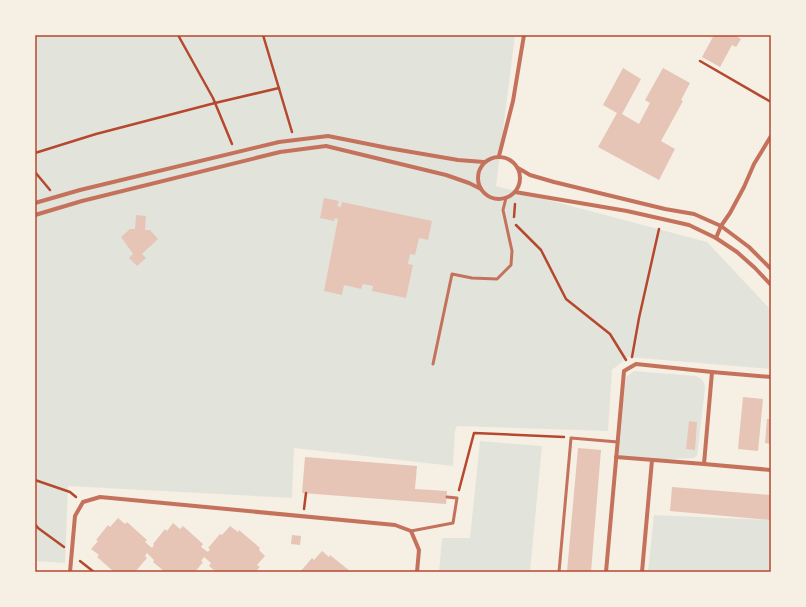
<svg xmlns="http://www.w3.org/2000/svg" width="806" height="607" viewBox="0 0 806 607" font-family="Rubik,sans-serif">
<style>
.green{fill:#e2e4dc}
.building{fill:#e6c5b7}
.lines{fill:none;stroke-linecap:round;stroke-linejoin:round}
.path{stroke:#b5482f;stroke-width:2.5}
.service{stroke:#c5725c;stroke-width:3}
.minor{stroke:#c5725c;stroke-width:4}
.neatline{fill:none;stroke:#b5482f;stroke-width:1.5}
</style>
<rect width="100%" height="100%" fill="#f6efe4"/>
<!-- green -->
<g class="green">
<path d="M 35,35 L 515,35 L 496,186 L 707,242 L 771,310 L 771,369 L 628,357 L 612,370 L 608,431 L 457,426 L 455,431 L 453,466 L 294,448 L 292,498 L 68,486 L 65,563 L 35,561 Z"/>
<path d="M 634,371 L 696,376 C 702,379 704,381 705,388 L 697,456 L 693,458 L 652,460 L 616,457 L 626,377 Z"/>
<path d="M 480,441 L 542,446 L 530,572 L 439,572 L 442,538 L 470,538 Z"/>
<path d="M 654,515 L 771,520 L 771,572 L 648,572 Z"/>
</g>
<!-- building -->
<g class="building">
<path d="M 714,35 L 717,36 L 717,35 L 737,35 L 736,36 L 741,39 L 736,47 L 732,45 L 720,67 L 702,57 Z"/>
<path d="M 623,68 L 641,79 L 622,114 L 639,124 L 650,103 L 645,100 L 663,68 L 690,83 L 681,100 L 683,101 L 661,141 L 675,149 L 659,180 L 598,147 L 617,113 L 603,105 Z"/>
<path d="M 324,198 L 339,201 L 337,206 L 341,207 L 342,202 L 432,221 L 428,240 L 419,238 L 415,255 L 410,254 L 408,264 L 413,265 L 406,298 L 372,291 L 373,286 L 363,284 L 361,289 L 344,285 L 342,295 L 324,291 L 338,219 L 335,218 L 334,221 L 320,218 Z"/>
<path d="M 136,215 L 146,216 L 145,230 L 150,230 L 158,239 L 142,254 L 146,258 L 137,266 L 129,258 L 133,254 L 121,237 L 130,229 L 135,229 Z"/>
<path d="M 743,397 L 763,399 L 758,451 L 738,449 Z"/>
<path d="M 767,419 L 771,419 L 771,444 L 765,443 Z"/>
<path d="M 689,421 L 697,422 L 695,450 L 686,449 Z"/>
<path d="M 578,448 L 601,450 L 591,572 L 567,572 Z"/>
<path d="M 305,457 L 417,466 L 415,489 L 447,491 L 446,504 L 302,493 Z"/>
<path d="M 672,487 L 771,495 L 771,520 L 670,511 Z"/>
<path d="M 118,518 L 125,524 L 127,522 L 147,540 L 145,542 L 152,548 L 154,545 L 153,544 L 165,529 L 167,531 L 173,523 L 180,529 L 183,526 L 203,544 L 201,547 L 208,552 L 210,549 L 208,548 L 220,534 L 222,535 L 230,526 L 238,532 L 239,530 L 260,548 L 259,550 L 265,556 L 257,565 L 260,567 L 255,572 L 216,572 L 209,566 L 211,563 L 204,557 L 201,561 L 203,562 L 195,572 L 165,572 L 153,562 L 154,560 L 147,553 L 145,556 L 147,558 L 135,572 L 133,570 L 131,572 L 114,572 L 97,557 L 99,555 L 91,549 L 98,541 L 96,540 L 108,525 L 110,527 Z"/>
<path d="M 292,535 L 301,536 L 300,545 L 291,544 Z"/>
<path d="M 322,551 L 329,557 L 330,555 L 351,572 L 300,572 L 312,558 L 314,560 Z"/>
</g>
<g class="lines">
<!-- path -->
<g class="path">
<path d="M 178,35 L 213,98 L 232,144"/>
<path d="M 263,35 L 292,132"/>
<path d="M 700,61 L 771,102"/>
<path d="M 35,153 L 96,134 L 215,103 L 279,88"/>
<path d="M 35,172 L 50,190"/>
<path d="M 514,217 L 515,204"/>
<path d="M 516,225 L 541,250 L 566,299 L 610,334 L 626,360"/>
<path d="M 632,357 L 639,318 L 659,229"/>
<path d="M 35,480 L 70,492 L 76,497"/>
<path d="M 459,490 L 474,433 L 564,437"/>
<path d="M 304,509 L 306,493"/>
<path d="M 35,524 L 38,528 L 64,547"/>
<path d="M 80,561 L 94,572"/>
</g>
<!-- service -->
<g class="service">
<path d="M 433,364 L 452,274 L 472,278 L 497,279 L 511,265 L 512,251 L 503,210 L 506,198"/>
<path d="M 411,531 L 453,523 L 457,498 L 447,497"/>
<path d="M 559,572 L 571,438 L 618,442"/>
</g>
<!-- minor -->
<g class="minor">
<path d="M 499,156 L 513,101 L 524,35"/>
<circle cx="499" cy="178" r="21"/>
<path d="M 518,168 L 530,175 L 554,182 L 665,209 L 694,214 L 721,226 L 749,247 L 771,269"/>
<path d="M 515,192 L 627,211 L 689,225 L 716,238 L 737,252 L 755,268 L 771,285"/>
<path d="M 35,203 L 80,190 L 279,142 L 328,136 L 388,148 L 458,160 L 484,162"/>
<path d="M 35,215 L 82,201 L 280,152 L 326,146 L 446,175 L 469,183 L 481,189"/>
<path d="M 716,238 L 721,226 L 730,213 L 744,187 L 754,164 L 771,136"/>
<path d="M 616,457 L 704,464 L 712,372 L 771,377"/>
<path d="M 704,464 L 771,470"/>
<path d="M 70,572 L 75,516 L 83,502 L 100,497 L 395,525 L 411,531 L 419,550 L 417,572"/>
<path d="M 606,572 L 624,371 L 636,364 L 712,372"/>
<path d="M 642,572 L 652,460"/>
</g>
</g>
<!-- border -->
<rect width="806" height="607" fill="none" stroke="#f6efe4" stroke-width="72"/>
<rect x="36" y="36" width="734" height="535" class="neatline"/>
</svg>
